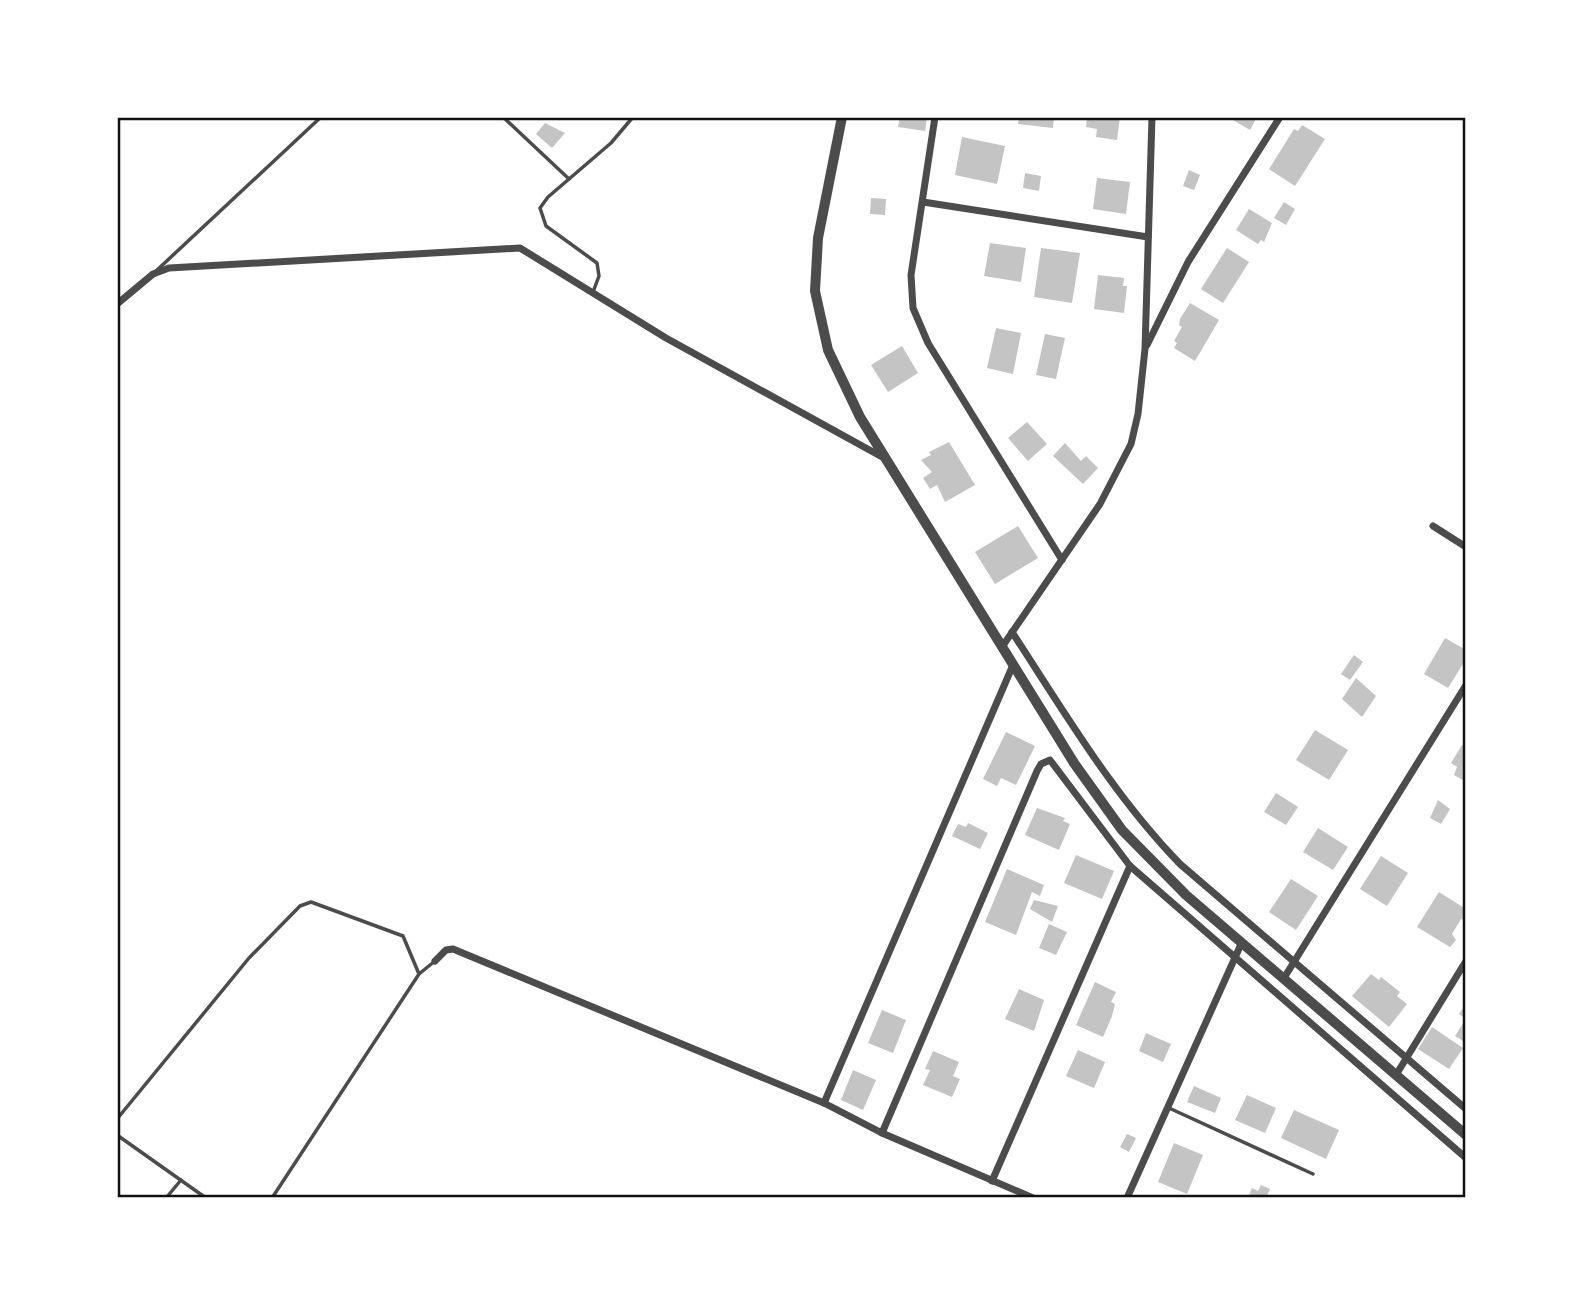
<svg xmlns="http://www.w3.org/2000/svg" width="1583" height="1315" viewBox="0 0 1583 1315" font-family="'Times New Roman',serif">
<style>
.building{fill:#c4c4c4}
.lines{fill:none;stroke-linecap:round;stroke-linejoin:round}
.service{stroke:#4c4c4c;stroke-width:3.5}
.minor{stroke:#4c4c4c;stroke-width:7}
.tertiary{stroke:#4c4c4c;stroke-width:10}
.neatline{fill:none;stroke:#111;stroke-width:2.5}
</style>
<rect width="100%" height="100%" fill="#fff"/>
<!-- building -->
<g class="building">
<path d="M 900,117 L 927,118 L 925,131 L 898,127 Z"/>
<path d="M 1019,117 L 1054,117 L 1053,128 L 1018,124 Z"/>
<path d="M 1087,117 L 1120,117 L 1117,140 L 1096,137 L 1097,129 L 1086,127 Z"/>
<path d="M 1228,117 L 1257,117 L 1250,130 Z"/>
<path d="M 545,123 L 565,133 L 552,148 L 536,134 Z"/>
<path d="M 1302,125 L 1325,139 L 1295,186 L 1269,169 L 1294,129 L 1298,131 Z"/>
<path d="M 962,137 L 1005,146 L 997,184 L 955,175 Z"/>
<path d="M 1189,170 L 1200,175 L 1194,190 L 1183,186 Z"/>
<path d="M 1025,173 L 1041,176 L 1039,191 L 1023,188 Z"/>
<path d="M 1097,178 L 1130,182 L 1126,214 L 1093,209 Z"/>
<path d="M 871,198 L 886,199 L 885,215 L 870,214 Z"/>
<path d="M 1284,202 L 1295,209 L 1286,225 L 1274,218 Z"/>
<path d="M 1249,209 L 1272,223 L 1264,242 L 1261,240 L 1258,244 L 1236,230 Z"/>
<path d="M 990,243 L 1026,248 L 1021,282 L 984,276 Z"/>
<path d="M 1041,248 L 1080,253 L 1072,303 L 1034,297 Z"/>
<path d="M 1227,248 L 1249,262 L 1223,303 L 1201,289 Z"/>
<path d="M 1098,275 L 1124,278 L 1123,286 L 1127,286 L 1124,313 L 1094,309 Z"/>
<path d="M 1190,303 L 1219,320 L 1195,361 L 1174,348 L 1177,343 L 1174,341 L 1182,327 L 1179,325 L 1180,319 Z"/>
<path d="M 996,328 L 1021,333 L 1013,374 L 987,368 Z"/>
<path d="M 1045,334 L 1065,338 L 1056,379 L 1036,375 Z"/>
<path d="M 902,346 L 918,373 L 888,392 L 871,365 Z"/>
<path d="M 1027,422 L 1047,444 L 1028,461 L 1008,438 Z"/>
<path d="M 949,442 L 975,485 L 945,502 L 937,485 L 930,489 L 923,478 L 932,472 L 921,460 L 931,455 L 929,452 Z"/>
<path d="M 1065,443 L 1081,461 L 1086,456 L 1098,468 L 1083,484 L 1053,456 Z"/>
<path d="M 1018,526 L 1038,558 L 995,584 L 975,552 Z"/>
<path d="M 1445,638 L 1466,650 L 1466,659 L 1448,688 L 1424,674 Z"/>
<path d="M 1354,655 L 1363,662 L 1350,680 L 1341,674 Z"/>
<path d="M 1356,678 L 1376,696 L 1362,717 L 1342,699 Z"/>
<path d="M 1315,730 L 1348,750 L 1329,780 L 1296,760 Z"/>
<path d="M 1006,732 L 1035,746 L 1016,785 L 1001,778 L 997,786 L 983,779 Z"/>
<path d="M 1462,745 L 1466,747 L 1466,782 L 1454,775 L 1457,767 L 1451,763 Z"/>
<path d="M 1276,793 L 1298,807 L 1286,825 L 1264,812 Z"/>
<path d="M 1438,800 L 1450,809 L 1441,824 L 1430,818 Z"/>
<path d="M 1037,808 L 1065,818 L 1063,821 L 1070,824 L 1059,850 L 1025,835 Z"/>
<path d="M 968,823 L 988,833 L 980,849 L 952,836 L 958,824 L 966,827 Z"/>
<path d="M 1318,828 L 1348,847 L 1333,870 L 1303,852 Z"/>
<path d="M 1076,855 L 1114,871 L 1102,899 L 1064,883 Z"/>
<path d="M 1381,856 L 1408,873 L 1387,906 L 1360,889 Z"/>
<path d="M 1007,869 L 1044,885 L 1040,896 L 1032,892 L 1016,935 L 985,922 Z"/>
<path d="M 1291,879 L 1318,896 L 1296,930 L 1269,912 Z"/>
<path d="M 1439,892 L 1466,909 L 1466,922 L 1461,919 L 1452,934 L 1456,940 L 1450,947 L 1417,927 Z"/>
<path d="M 1034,900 L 1058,906 L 1052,922 L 1030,909 Z"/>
<path d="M 1049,924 L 1067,932 L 1056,955 L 1039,948 Z"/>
<path d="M 1371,974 L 1379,980 L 1381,977 L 1400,992 L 1397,996 L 1407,1004 L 1389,1027 L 1352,996 Z"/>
<path d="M 1095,982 L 1116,992 L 1111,1002 L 1115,1004 L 1112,1016 L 1103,1037 L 1076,1025 Z"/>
<path d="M 1019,989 L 1044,1000 L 1034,1031 L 1005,1019 Z"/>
<path d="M 1466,1004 L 1466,1043 L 1455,1036 L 1466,1019 L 1459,1014 Z"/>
<path d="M 882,1010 L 906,1020 L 893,1053 L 868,1043 Z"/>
<path d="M 1432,1027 L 1463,1048 L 1449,1069 L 1418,1049 Z"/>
<path d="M 1146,1033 L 1171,1044 L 1163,1062 L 1139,1051 Z"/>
<path d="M 1078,1050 L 1105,1062 L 1094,1088 L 1066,1076 Z"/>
<path d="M 933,1051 L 959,1062 L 953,1076 L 960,1079 L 952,1097 L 923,1085 L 930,1070 L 925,1069 Z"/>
<path d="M 853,1070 L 876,1080 L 863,1110 L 841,1100 Z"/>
<path d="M 1194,1086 L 1221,1098 L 1215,1113 L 1187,1102 Z"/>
<path d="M 1247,1095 L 1276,1108 L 1265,1133 L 1235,1120 Z"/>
<path d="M 1294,1110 L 1339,1130 L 1326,1159 L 1281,1138 Z"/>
<path d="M 1127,1134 L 1136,1138 L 1129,1152 L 1120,1147 Z"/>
<path d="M 1174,1143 L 1203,1155 L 1187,1194 L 1158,1182 Z"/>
<path d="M 1261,1185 L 1270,1189 L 1266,1198 L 1248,1198 L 1252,1188 L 1258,1191 Z"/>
</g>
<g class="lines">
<!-- service -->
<g class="service">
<path d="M 503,117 L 569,179"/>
<path d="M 156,271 L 321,117"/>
<path d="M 593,292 L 599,276 L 597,263 L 546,226 L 540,208 L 548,197 L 611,143 L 633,117"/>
<path d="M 419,974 L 435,961"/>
<path d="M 1169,1108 L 1313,1174"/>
<path d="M 117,1119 L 249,958 L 300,906 L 311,902 L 403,936 L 419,974 L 272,1198"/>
<path d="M 117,1135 L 206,1198"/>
<path d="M 166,1198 L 181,1180"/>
</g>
<!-- minor -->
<g class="minor">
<path d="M 935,117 L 911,275 L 913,308 L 928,343 L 1062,560"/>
<path d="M 923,202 L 1148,237"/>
<path d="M 117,304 L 153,274 L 169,268 L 520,248 L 666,338 L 884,458"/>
<path d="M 1147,345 L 1188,262 L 1280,117"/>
<path d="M 1433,526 L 1466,547"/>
<path d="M 1012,632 C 1065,713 1113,795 1180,864 L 1466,1109"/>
<path d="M 1002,647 L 1100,504 L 1131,444 L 1138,414 L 1145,349 L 1152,117"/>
<path d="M 435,961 L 446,950 L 453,949 L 824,1103 L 882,1133 L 1033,1198"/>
<path d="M 1284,978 L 1466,685"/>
<path d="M 1396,1075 L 1466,961"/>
<path d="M 824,1103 L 1013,665"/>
<path d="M 882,1133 L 1037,771 L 1041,764 L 1050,760 L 1130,866 L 1466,1158"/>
<path d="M 992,1181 L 1130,866"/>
<path d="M 1127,1198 L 1242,942"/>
</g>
<!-- tertiary -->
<path class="tertiary" d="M 842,117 L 818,238 L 815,291 L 828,350 L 860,417 L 1074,763 L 1122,830 L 1186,895 L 1466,1135"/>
</g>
<!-- border -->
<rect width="1583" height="1315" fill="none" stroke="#ffffff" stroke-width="238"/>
<rect x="119" y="119" width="1345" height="1077" class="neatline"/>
</svg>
